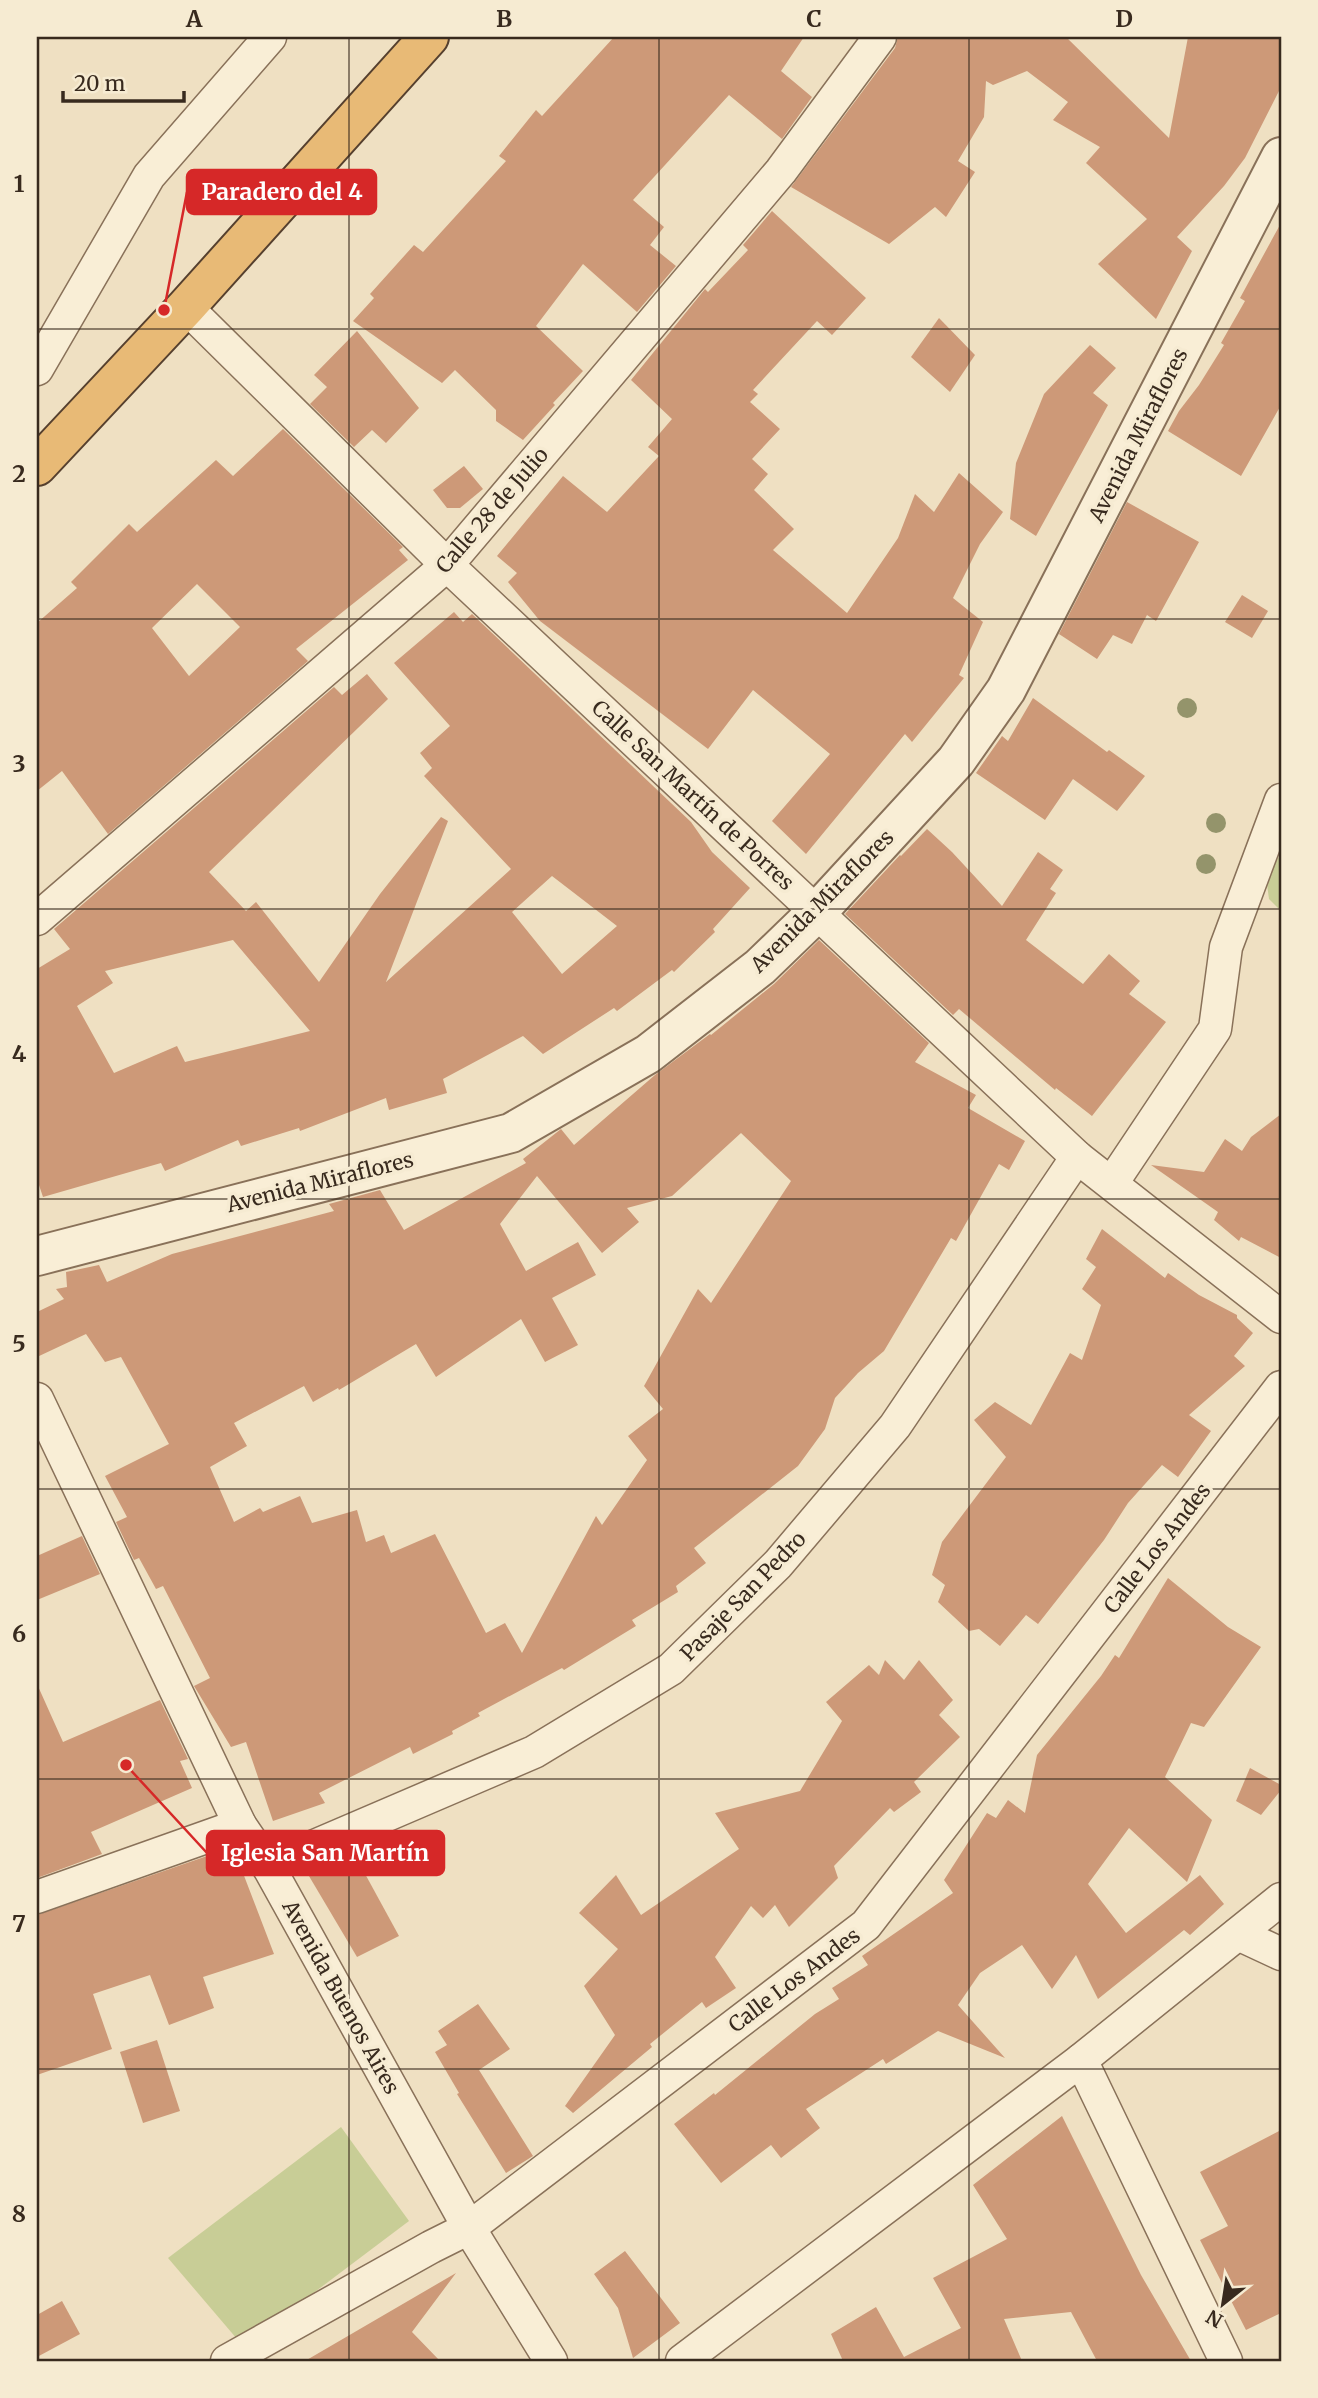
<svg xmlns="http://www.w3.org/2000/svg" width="1318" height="2398" viewBox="0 0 1318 2398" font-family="Merriweather,serif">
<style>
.green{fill:#c8cd96}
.building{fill:#cd9978;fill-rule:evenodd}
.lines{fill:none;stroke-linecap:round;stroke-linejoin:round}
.minor-casing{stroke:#897159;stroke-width:35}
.tertiary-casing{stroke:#897159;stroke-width:42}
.trunk-casing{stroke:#56402e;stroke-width:42}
.minor{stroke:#f9eed6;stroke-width:32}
.tertiary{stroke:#f9eed6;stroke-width:38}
.trunk{stroke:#e8ba76;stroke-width:38}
.tree{fill:#94946b}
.grid{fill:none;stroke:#382a1e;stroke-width:2;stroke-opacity:0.55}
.labels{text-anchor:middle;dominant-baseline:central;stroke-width:7;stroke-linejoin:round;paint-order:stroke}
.street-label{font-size:21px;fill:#382a1e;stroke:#f6ebd2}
.leader{fill:none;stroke:#d62828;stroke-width:2.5}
.callout-dot{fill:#d62828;stroke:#f6ebd2;stroke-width:2.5}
.callout{fill:#d62828;stroke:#d62828;stroke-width:2.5}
.callout-label{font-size:23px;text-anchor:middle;font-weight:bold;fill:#fff}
.neatline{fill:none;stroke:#382a1e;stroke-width:2.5}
.grid-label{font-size:23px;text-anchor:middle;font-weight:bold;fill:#382a1e}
</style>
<rect width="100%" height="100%" fill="#efe0c2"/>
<!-- green -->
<g class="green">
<path d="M 1281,854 L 1281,911 L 1269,899 L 1266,877 Z"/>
<path d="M 341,2127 L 409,2221 L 243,2346 L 168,2258 Z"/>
</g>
<!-- building -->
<g class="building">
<path d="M 614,37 L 804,37 L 781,71 L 812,97 L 782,139 L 729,95 L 633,200 L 664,227 L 650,245 L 676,266 L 637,312 L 583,264 L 536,326 L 583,371 L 553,403 L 555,405 L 523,440 L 496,421 L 496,410 L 455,370 L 442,383 L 353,321 L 374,298 L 370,294 L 414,245 L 423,252 L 506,161 L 499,156 L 536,110 L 542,116 Z"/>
<path d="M 898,37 L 1066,37 L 1169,138 L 1188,37 L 1281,37 L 1281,87 L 1245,158 L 1224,186 L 1177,237 L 1192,251 L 1156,319 L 1098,264 L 1147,219 L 1086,163 L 1100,147 L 1053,120 L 1068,102 L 1027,71 L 993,85 L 986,81 L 984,117 L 958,161 L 975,172 L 946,217 L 935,207 L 889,244 L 791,187 L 895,48 Z"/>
<path d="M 772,211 L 866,298 L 832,335 L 817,321 L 753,390 L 758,394 L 750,402 L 780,429 L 752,459 L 768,474 L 754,490 L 794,529 L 773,550 L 847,613 L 898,538 L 915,494 L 934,512 L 959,473 L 1003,512 L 980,544 L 953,598 L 983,622 L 959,675 L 964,678 L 912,742 L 905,734 L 806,854 L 772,821 L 830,754 L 753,690 L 708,749 L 540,621 L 508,582 L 517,573 L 497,556 L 563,476 L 607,512 L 659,456 L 648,447 L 672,419 L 631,380 L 705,289 L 708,292 L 748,250 L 743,245 Z"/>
<path d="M 1281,223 L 1281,405 L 1241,476 L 1168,431 L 1179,411 L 1199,385 L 1224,345 L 1221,343 L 1245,301 L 1240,298 Z"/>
<path d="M 939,318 L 975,355 L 950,392 L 911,357 Z"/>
<path d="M 357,331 L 419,408 L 386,443 L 372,430 L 354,447 L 310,404 L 327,387 L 314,375 Z"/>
<path d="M 1090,345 L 1116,368 L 1093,393 L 1108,405 L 1036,536 L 1010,519 L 1016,463 L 1044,394 Z"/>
<path d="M 283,429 L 403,547 L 399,550 L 408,560 L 296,649 L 308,661 L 108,834 L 62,771 L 37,791 L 37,623 L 77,588 L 71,582 L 129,524 L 137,532 L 216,460 L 233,476 ZM 197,584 L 240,627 L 189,676 L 152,628 Z"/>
<path d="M 464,466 L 483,489 L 460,508 L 447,508 L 433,490 Z"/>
<path d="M 1127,502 L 1199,542 L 1156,621 L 1147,615 L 1132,644 L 1113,635 L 1097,659 L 1059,634 Z"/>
<path d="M 1242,595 L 1268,611 L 1252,638 L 1225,622 Z"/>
<path d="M 454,612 L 463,622 L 472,614 L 691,822 L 712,852 L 750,888 L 713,929 L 715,932 L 674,972 L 672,970 L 617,1011 L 614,1008 L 543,1054 L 523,1036 L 443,1079 L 447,1093 L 389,1110 L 386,1098 L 300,1131 L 299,1128 L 241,1146 L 238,1140 L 165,1171 L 161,1163 L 43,1197 L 37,1179 L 37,969 L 70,949 L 54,929 L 334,687 L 342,695 L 367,674 L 388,699 L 209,872 L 246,911 L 256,902 L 319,982 L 380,894 L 441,817 L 448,821 L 386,982 L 511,869 L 424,776 L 432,768 L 420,753 L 450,726 L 394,663 ZM 552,876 L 617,926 L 562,974 L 512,912 ZM 233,940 L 310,1031 L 185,1062 L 177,1046 L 114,1073 L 77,1006 L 113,983 L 105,971 Z"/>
<path d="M 1033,698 L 1107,752 L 1109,750 L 1145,776 L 1117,811 L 1073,779 L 1045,820 L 976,773 L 1002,736 L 1008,741 Z"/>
<path d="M 927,829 L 952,852 L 1002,906 L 1038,852 L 1063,870 L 1050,889 L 1056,893 L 1026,940 L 1083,984 L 1109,954 L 1140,981 L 1129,994 L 1166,1022 L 1092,1116 L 1056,1088 L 1055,1090 L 959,1009 L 953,1015 L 845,914 L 900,855 L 901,856 Z"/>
<path d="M 819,940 L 929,1043 L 915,1062 L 976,1095 L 968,1108 L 1025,1141 L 1009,1170 L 999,1164 L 956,1241 L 951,1238 L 884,1351 L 858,1373 L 835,1398 L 825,1429 L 798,1466 L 694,1548 L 706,1563 L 676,1586 L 678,1592 L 632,1620 L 636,1626 L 564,1670 L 562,1668 L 478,1713 L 480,1716 L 452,1731 L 453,1734 L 413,1754 L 410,1747 L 319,1793 L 325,1803 L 273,1821 L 246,1742 L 231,1747 L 194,1686 L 210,1678 L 163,1586 L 156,1589 L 139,1558 L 134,1560 L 116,1522 L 127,1517 L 105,1476 L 169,1444 L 121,1357 L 105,1362 L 86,1334 L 37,1357 L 37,1312 L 64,1299 L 56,1289 L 67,1287 L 66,1272 L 99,1265 L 107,1282 L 172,1254 L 334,1211 L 329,1204 L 380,1190 L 404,1230 L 526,1163 L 523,1159 L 561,1129 L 574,1145 L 655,1075 L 710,1034 L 711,1035 L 774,984 ZM 741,1133 L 791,1181 L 711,1303 L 698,1289 L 644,1386 L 663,1409 L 628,1436 L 647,1460 L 602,1525 L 596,1516 L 522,1653 L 505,1623 L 486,1633 L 435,1534 L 391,1553 L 384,1535 L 366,1542 L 357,1510 L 312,1523 L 300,1496 L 263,1512 L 260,1508 L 234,1522 L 210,1467 L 247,1446 L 234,1423 L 304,1386 L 313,1402 L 338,1388 L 339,1390 L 416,1344 L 436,1377 L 521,1319 L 545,1362 L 578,1345 L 552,1298 L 596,1275 L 578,1242 L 526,1271 L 500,1224 L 537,1176 L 602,1253 L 639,1222 L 627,1208 L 672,1196 Z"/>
<path d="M 1281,1114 L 1281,1258 L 1241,1237 L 1239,1241 L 1214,1220 L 1218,1212 L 1151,1165 L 1204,1172 L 1225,1139 L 1242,1151 L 1251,1137 Z"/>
<path d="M 1102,1229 L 1165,1278 L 1168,1273 L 1199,1295 L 1237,1315 L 1237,1318 L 1253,1333 L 1234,1356 L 1245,1366 L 1189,1415 L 1211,1431 L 1178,1477 L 1162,1465 L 1128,1503 L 1104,1540 L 1038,1624 L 1026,1615 L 1000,1646 L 979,1629 L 969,1631 L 938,1602 L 945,1585 L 932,1575 L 942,1542 L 1006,1457 L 974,1420 L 995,1402 L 1031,1425 L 1070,1353 L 1082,1360 L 1101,1305 L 1082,1289 L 1096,1267 L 1086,1259 Z"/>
<path d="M 82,1536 L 100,1574 L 37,1600 L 37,1556 Z"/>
<path d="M 1168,1578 L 1228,1627 L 1261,1647 L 1204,1727 L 1191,1723 L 1165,1777 L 1212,1820 L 1187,1882 L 1129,1828 L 1088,1884 L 1126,1933 L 1200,1875 L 1224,1904 L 1190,1935 L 1184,1930 L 1098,1999 L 1076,1955 L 1052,1989 L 1022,1945 L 980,1973 L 958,2005 L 1005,2058 L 938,2031 L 886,2064 L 883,2059 L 806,2109 L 820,2128 L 781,2158 L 771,2145 L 721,2183 L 674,2124 L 714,2093 L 715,2095 L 815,2014 L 839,1999 L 832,1988 L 868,1965 L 862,1956 L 953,1893 L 944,1880 L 987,1813 L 996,1818 L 1008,1800 L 1025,1813 L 1037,1755 L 1101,1676 L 1115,1655 L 1119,1658 Z"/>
<path d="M 885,1660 L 904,1680 L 919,1660 L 953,1700 L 939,1715 L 960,1737 L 914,1782 L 921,1792 L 894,1812 L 890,1808 L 834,1866 L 838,1878 L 789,1927 L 775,1905 L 763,1918 L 751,1906 L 715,1957 L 736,1988 L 706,2008 L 702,2002 L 650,2044 L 652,2047 L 573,2113 L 565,2106 L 615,2035 L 584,1986 L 618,1949 L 579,1913 L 616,1875 L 641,1915 L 739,1849 L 715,1813 L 800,1791 L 842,1721 L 826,1702 L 869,1665 L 879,1675 Z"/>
<path d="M 37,1684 L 63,1742 L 160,1700 L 188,1759 L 180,1761 L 192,1788 L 91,1832 L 102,1854 L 37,1878 Z"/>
<path d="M 1250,1768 L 1281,1785 L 1281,1790 L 1261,1815 L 1236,1801 Z"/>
<path d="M 233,1847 L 274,1954 L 203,1977 L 214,2008 L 169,2025 L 150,1975 L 93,1994 L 112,2049 L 37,2075 L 37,1915 Z"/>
<path d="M 352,1850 L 399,1936 L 357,1957 L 306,1871 Z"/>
<path d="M 478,2004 L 510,2049 L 479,2070 L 533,2156 L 506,2173 L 457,2094 L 459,2093 L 435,2052 L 447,2045 L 438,2031 Z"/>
<path d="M 157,2040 L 180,2111 L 143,2123 L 120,2052 Z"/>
<path d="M 1062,2116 L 1141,2275 L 1191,2361 L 1097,2361 L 1071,2312 L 1004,2319 L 1022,2361 L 843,2361 L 831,2334 L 876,2307 L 904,2357 L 961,2328 L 933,2278 L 1007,2239 L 973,2185 Z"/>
<path d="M 1281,2130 L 1281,2313 L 1246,2330 L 1200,2240 L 1228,2226 L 1200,2172 Z"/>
<path d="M 625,2251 L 680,2323 L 633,2358 L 618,2308 L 594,2274 Z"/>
<path d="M 456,2273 L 412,2332 L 440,2361 L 305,2361 Z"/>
<path d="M 62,2301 L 80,2334 L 37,2357 L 37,2315 Z"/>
</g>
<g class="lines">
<!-- minor casing -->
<g class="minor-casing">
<g id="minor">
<path d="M 186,307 L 447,565 L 1077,1157 L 1281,1317"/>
<path d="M 37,369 L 149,176 L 270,37"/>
<path d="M 37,919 L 447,565 L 781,171 L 880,37"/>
<path d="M 1112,1183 L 1215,1029 L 1226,947 L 1281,800"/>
<path d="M 37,1399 L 240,1825 L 268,1866 L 469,2228 L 551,2361"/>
<path d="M 268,1866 L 534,1752 L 671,1669 L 778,1564 L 895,1426 L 1077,1157"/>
<path d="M 37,1897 L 240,1825"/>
<path d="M 1238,1934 L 1281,1954"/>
<path d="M 1081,2060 L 1281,1899"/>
<path d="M 227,2361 L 431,2247 L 469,2228 L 866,1925 L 1281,1387"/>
<path d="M 682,2361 L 1081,2060 L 1226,2361"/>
</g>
</g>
<!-- tertiary casing -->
<g class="tertiary-casing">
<path id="tertiary" d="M 37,1256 L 511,1133 L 648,1054 L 760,967 L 818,911 L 956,761 L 1006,690 L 1281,157"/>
</g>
<!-- trunk casing -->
<g class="trunk-casing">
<path id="trunk" d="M 37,466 L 186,307 L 429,37"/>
</g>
<!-- minor -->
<use href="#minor" class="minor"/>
<!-- tertiary -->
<use href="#tertiary" class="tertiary"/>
<!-- trunk -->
<use href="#trunk" class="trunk"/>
</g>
<!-- trees -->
<g class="tree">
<circle cx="1187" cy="708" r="10"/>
<circle cx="1216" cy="823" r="10"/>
<circle cx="1206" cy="864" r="10"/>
</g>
<!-- grid -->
<path class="grid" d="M 349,37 L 349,2361M 659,37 L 659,2361M 969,37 L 969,2361M 37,329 L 1281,329M 37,619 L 1281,619M 37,909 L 1281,909M 37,1199 L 1281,1199M 37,1489 L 1281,1489M 37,1779 L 1281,1779M 37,2069 L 1281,2069"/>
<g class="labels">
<!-- street labels -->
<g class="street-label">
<text transform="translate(1138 435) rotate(-63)">Avenida Miraflores</text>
<text transform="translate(492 510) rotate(-49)">Calle 28 de Julio</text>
<text transform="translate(693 795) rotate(43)">Calle San Martín de Porres</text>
<text transform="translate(822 901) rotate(-45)">Avenida Miraflores</text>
<text transform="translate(320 1182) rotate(-14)">Avenida Miraflores</text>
<text transform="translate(1157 1548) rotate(-52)">Calle Los Andes</text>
<text transform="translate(743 1596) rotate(-46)">Pasaje San Pedro</text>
<text transform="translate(794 1980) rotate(-37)">Calle Los Andes</text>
<text transform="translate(341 1997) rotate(61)">Avenida Buenos Aires</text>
</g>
</g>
<!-- callouts -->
<path class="leader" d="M164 310L187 192M126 1765L207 1853"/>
<g class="callout-dot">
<circle cx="164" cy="310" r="7"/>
<circle cx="126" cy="1765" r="7"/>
</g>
<g class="callout">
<rect x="187" y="170" width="189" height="44" rx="7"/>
<rect x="207" y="1831" width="237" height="44" rx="7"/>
</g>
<g class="callout-label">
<text x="282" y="200">Paradero del 4</text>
<text x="325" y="1861">Iglesia San Martín</text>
</g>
<!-- border -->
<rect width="1318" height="2398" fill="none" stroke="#f6ebd2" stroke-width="77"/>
<!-- north arrow -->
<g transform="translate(1223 2304) rotate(210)" stroke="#f6ebd2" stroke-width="5" paint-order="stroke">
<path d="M0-5L12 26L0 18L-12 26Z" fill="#382a1e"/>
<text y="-10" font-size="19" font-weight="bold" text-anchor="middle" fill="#382a1e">N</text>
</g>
<!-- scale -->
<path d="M63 91v10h121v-10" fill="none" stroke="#382a1e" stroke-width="3.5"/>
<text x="74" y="91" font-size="21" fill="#382a1e" stroke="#f6ebd2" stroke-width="5" paint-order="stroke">20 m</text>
<rect x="38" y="38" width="1242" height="2322" class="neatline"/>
<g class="grid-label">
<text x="194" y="27">A</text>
<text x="504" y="27">B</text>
<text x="814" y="27">C</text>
<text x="1124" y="27">D</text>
<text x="19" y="192">1</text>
<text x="19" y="482">2</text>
<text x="19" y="772">3</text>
<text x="19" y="1062">4</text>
<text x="19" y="1352">5</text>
<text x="19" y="1642">6</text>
<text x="19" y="1932">7</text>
<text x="19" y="2222">8</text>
</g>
</svg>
